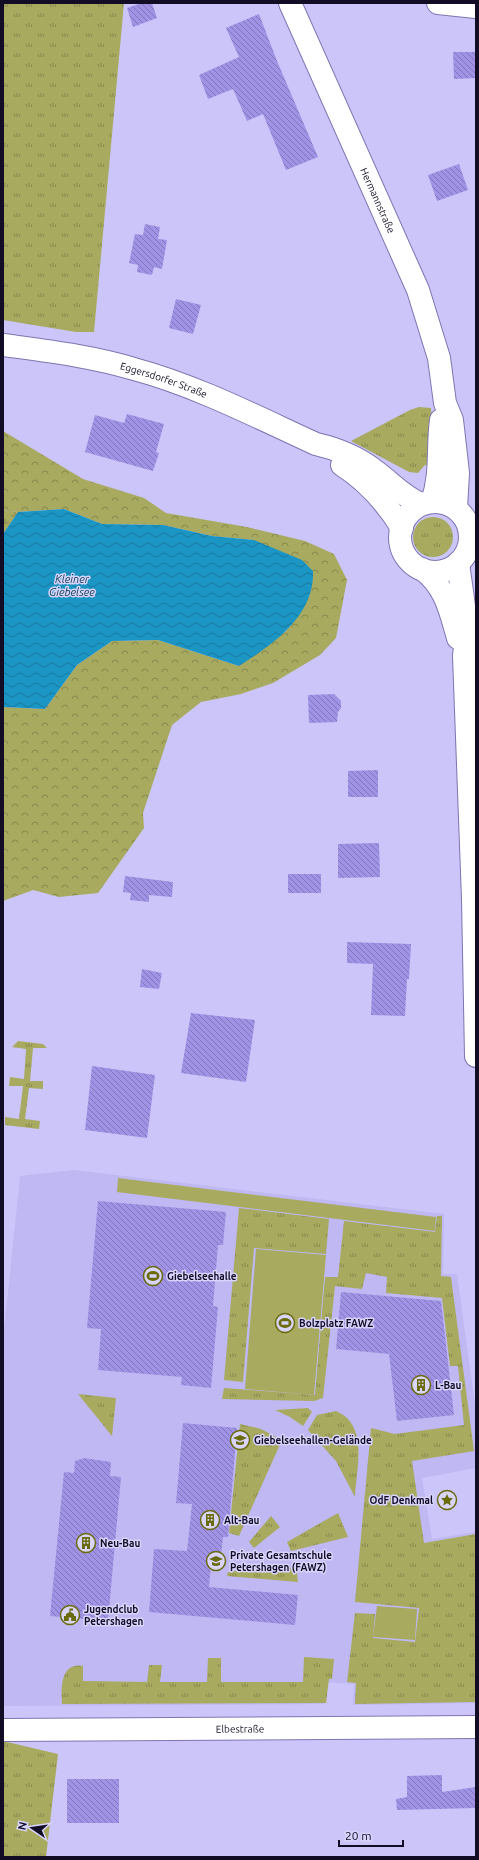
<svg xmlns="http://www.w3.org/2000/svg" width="479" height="1860" viewBox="0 0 479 1860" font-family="Ubuntu,sans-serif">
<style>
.built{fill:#bfb8f2}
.grass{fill:url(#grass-tufts)}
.forest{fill:url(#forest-crowns)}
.wetland{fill:url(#wetland-marsh)}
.park{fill:#a8aa5f}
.water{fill:url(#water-waves)}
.building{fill:url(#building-back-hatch)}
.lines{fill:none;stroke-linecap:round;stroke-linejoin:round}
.minor-casing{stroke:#7e75b1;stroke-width:24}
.minor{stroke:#fff;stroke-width:22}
.labels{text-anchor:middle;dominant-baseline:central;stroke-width:3;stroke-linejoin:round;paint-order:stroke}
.street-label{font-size:10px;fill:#120d24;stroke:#d8d4fc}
.poi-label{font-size:10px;font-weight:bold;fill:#120d24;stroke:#d8d4fc;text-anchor:start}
.water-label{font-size:11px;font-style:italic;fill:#124155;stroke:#d8d4fc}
</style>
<defs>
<pattern id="grass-tufts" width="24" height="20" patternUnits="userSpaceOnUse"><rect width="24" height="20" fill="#a8aa5f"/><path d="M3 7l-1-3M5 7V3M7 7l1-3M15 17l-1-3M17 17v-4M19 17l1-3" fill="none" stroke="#87894e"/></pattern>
<pattern id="forest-crowns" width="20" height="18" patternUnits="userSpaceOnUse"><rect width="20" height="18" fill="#a8aa5f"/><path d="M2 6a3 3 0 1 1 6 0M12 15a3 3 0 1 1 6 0" fill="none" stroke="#87894e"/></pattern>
<pattern id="wetland-marsh" width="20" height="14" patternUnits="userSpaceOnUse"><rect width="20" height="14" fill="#a8aa5f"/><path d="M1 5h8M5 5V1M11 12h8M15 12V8" fill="none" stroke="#87894e"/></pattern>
<pattern id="water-waves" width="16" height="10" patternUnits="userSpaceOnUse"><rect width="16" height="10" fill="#1b96c4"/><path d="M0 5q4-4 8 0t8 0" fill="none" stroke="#17799f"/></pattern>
<pattern id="building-back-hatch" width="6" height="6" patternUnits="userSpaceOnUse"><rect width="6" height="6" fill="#a093e6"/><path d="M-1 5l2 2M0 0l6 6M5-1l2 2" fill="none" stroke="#8176ba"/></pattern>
</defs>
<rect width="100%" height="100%" fill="#cbc5fa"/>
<!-- built -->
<path class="built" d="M 74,1170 L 444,1214 L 443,1274 L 457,1274 L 476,1413 L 476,1468 L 422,1478 L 432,1539 L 476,1532 L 476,1703 L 353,1705 L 354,1684 L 326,1682 L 324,1704 L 3,1706 L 3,1341 L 20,1176 Z"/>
<!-- grass -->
<g class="grass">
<path d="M 3,3 L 124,3 L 94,332 L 76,332 L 3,320 Z"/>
<path d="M 419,407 L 431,408 L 433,435 L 430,466 L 425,465 L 418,473 L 409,472 L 351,441 L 410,410 Z"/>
<circle cx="433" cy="537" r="20"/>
<path d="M 18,1041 L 43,1044 L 47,1048 L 33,1048 L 30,1081 L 43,1081 L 43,1089 L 29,1088 L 25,1119 L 40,1121 L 39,1129 L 5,1125 L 5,1117 L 19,1119 L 23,1086 L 9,1086 L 10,1077 L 24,1079 L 26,1049 L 12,1047 Z"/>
<path d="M 239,1208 L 329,1219 L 326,1254 L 254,1248 L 243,1382 L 224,1380 Z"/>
<path d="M 437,1216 L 442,1216 L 441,1276 L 451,1277 L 474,1451 L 412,1461 L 424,1543 L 476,1534 L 476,1702 L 355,1704 L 356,1683 L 347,1682 L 355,1613 L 375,1614 L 373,1638 L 415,1642 L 419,1608 L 355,1602 L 371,1428 L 395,1434 L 464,1425 L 458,1366 L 450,1366 L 442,1298 L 386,1293 L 387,1277 L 366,1273 L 362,1289 L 335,1286 L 323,1398 L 314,1401 L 222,1399 L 224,1388 L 315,1395 L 325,1277 L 338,1277 L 344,1221 L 435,1232 Z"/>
<path d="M 78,1394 L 116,1398 L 112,1436 Z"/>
<path d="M 308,1408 L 312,1412 L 303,1426 L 290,1417 L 275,1410 Z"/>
<path d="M 336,1411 C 340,1413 344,1415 347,1418 C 366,1437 356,1473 355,1497 L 336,1461 L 308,1430 L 317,1415 Z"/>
<path d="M 240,1424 L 261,1429 L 282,1440 L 239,1536 L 229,1533 Z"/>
<path d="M 338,1513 L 348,1537 L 291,1551 L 287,1542 Z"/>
<path d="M 271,1516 L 280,1527 L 254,1548 L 249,1542 Z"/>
<path d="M 260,1567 L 261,1570 L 296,1567 L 298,1582 L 227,1576 L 228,1572 Z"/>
<path d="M 304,1657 L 334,1659 L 332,1679 L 329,1679 L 326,1703 L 62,1704 C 61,1689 60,1662 83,1666 L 83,1681 L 147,1682 L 149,1665 L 162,1665 L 160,1682 L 207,1682 L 208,1658 L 221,1658 L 221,1682 L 303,1682 Z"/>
<path d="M 3,1741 L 58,1754 L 46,1857 L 3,1857 Z"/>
</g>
<!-- forest -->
<path class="forest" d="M 3,431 L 83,479 L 144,498 L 166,513 L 247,527 L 305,541 L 334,554 L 347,580 L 336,638 L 320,655 L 273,683 L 241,694 L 201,702 L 172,725 L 143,813 L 144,828 L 98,893 L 59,897 L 33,890 L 3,901 L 3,707 L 45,709 L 77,665 L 112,641 L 158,640 L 239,666 L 285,632 L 300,613 L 310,594 L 254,540 L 212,536 L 163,525 L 102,524 L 64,509 L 18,512 L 3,510 Z"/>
<!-- wetland -->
<path class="wetland" d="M 3,510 L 18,512 L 3,534 Z"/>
<!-- park -->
<g class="park">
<path d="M 118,1178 L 436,1217 L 435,1231 L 117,1192 Z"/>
<path d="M 256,1249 L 326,1255 L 314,1395 L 245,1389 Z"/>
<path d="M 377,1606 L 417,1609 L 415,1640 L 373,1637 Z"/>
</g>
<!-- water -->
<path class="water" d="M 64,509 L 102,524 L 163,525 L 212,536 L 254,540 L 302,560 L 313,571 C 315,616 272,645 239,666 L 158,640 L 112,641 L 77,665 L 45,709 L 3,707 L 3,534 L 18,512 Z"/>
<!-- building -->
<g class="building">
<path d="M 142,3 L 152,3 L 157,18 L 133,27 L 127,8 Z"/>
<path d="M 259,14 L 277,61 L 318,157 L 286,170 L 263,114 L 247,121 L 233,89 L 208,99 L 199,75 L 239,57 L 226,28 Z"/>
<path d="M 453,52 L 476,52 L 476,78 L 454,79 Z"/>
<path d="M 459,164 L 468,190 L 437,201 L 428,175 Z"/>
<path d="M 145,224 L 160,227 L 158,239 L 167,240 L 162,269 L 154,267 L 152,275 L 137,272 L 138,265 L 129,263 L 135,234 L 143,235 Z"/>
<path d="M 176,299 L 201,305 L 193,334 L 169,328 Z"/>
<path d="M 127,414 L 164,424 L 156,452 L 159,453 L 153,471 L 85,452 L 95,415 L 124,423 Z"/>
<path d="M 334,694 L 341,701 L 341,708 L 338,712 L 337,722 L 309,723 L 308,695 Z"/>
<path d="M 378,770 L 378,797 L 348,797 L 348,771 Z"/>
<path d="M 379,843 L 380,877 L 338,878 L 338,844 Z"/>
<rect x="288" y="874" width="33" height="19"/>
<path d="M 125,876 L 173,882 L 172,897 L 149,895 L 149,902 L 130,900 L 131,893 L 123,892 Z"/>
<path d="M 347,942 L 411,944 L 409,979 L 407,979 L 405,1016 L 371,1015 L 373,964 L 347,963 Z"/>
<path d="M 142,969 L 162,973 L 159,989 L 140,987 Z"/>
<path d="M 191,1013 L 255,1020 L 246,1082 L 181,1073 Z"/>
<path d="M 92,1066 L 155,1075 L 147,1138 L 85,1130 Z"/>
<path d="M 98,1201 L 226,1212 L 223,1245 L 218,1245 L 213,1306 L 218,1307 L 211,1388 L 181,1385 L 182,1377 L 98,1370 L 101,1329 L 87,1328 Z"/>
<path d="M 341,1292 L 441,1301 L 454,1415 L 397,1421 L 389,1354 L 336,1349 Z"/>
<path d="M 183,1423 L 237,1428 L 228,1537 L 223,1537 L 221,1555 L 212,1554 L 209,1587 L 298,1595 L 295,1625 L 149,1612 L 154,1549 L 187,1551 L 192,1504 L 176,1503 Z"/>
<path d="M 84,1458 L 111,1462 L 110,1476 L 121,1477 L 108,1621 L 50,1616 L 64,1472 L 74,1473 L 75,1461 Z"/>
<path d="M 442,1775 L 442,1792 L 476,1787 L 476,1808 L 397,1810 L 396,1799 L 407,1797 L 407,1776 Z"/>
<rect x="67" y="1779" width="52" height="44"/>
</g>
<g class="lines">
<!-- minor casing -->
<g class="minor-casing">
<g id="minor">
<path id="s1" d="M 290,3 L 418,290 L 439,358 L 445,403 L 452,420 L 458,473 L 456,508"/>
<path d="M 438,3 L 476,7"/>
<path id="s2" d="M 3,345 C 47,351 91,356 134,369 C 197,386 257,417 316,444 C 338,449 356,456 374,470 C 391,482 402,496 421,504"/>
<path d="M 342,465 C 367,481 386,502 402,528"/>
<path d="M 432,502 C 442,473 437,448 441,420"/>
<circle cx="435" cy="537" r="35"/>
<path d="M 458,563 C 462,595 469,624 464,656 L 473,899 L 476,1056"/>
<path d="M 422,569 C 446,587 450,611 458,638"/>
<path id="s3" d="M 3,1730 L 476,1727"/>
</g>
</g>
<!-- minor -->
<use href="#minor" class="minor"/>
</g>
<!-- icons -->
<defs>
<g id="stadium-ring" transform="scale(1)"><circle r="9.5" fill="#d8d4fc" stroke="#6a6b0a" stroke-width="1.5"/><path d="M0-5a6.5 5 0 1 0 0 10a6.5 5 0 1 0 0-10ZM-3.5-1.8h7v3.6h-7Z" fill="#6a6b0a"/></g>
<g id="building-ring" transform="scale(1)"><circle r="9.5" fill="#d8d4fc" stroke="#6a6b0a" stroke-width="1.5"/><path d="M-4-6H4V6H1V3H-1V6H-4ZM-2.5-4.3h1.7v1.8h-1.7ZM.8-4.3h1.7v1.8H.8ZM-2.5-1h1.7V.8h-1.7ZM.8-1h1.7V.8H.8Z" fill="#6a6b0a"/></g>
<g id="school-ring" transform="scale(1)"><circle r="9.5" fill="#d8d4fc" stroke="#6a6b0a" stroke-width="1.5"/><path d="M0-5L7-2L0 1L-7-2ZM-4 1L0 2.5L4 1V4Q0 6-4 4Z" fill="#6a6b0a"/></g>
<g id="sight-ring" transform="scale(1)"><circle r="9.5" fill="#d8d4fc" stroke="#6a6b0a" stroke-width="1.5"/><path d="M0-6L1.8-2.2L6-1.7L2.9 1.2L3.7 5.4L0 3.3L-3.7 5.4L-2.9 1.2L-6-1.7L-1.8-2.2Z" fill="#6a6b0a"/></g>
<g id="civic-ring" transform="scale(1)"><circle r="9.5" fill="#d8d4fc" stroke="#6a6b0a" stroke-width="1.5"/><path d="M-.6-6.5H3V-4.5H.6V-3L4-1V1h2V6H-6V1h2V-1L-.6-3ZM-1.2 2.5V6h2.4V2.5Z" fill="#6a6b0a"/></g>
</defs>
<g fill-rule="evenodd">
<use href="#stadium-ring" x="153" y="1276"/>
<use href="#stadium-ring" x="285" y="1323"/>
<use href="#building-ring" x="421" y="1385"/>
<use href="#school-ring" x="240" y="1440"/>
<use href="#sight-ring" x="447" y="1500"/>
<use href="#building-ring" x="210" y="1520"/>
<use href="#building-ring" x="86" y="1543"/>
<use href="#school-ring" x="216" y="1561"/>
<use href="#civic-ring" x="70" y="1615"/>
</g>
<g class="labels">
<!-- street labels -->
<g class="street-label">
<text stroke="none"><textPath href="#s1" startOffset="216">Hermannstraße</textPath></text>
<text stroke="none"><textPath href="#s2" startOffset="165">Eggersdorfer Straße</textPath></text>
<text stroke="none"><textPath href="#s3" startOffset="237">Elbestraße</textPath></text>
</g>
<!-- poi labels -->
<g class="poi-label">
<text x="167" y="1276">Giebelseehalle</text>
<text x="299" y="1323">Bolzplatz FAWZ</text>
<text x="435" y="1385">L-Bau</text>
<text x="254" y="1440">Giebelseehallen-Gelände</text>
<text x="433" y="1500" text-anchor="end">OdF Denkmal</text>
<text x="224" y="1520">Alt-Bau</text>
<text x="100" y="1543">Neu-Bau</text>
<text x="230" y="1555">Private Gesamtschule<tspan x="230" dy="12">Petershagen (FAWZ)</tspan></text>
<text x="84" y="1609">Jugendclub<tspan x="84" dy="12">Petershagen</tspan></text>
</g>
<!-- water labels -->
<g class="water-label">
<text x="72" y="579">Kleiner<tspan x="72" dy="13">Giebelsee</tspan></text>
</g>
</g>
<!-- border -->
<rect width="479" height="1860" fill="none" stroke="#120d24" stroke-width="8"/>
<!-- north arrow -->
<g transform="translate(32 1828) rotate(283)" stroke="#d8d4fc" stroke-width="3" paint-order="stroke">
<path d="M0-3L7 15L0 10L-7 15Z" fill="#120d24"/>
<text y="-6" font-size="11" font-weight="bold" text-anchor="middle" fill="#120d24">N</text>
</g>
<!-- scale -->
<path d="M339 1840v6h64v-6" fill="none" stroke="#120d24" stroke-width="2"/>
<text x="345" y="1840" font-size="12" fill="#120d24" stroke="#d8d4fc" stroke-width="3" paint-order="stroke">20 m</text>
</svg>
